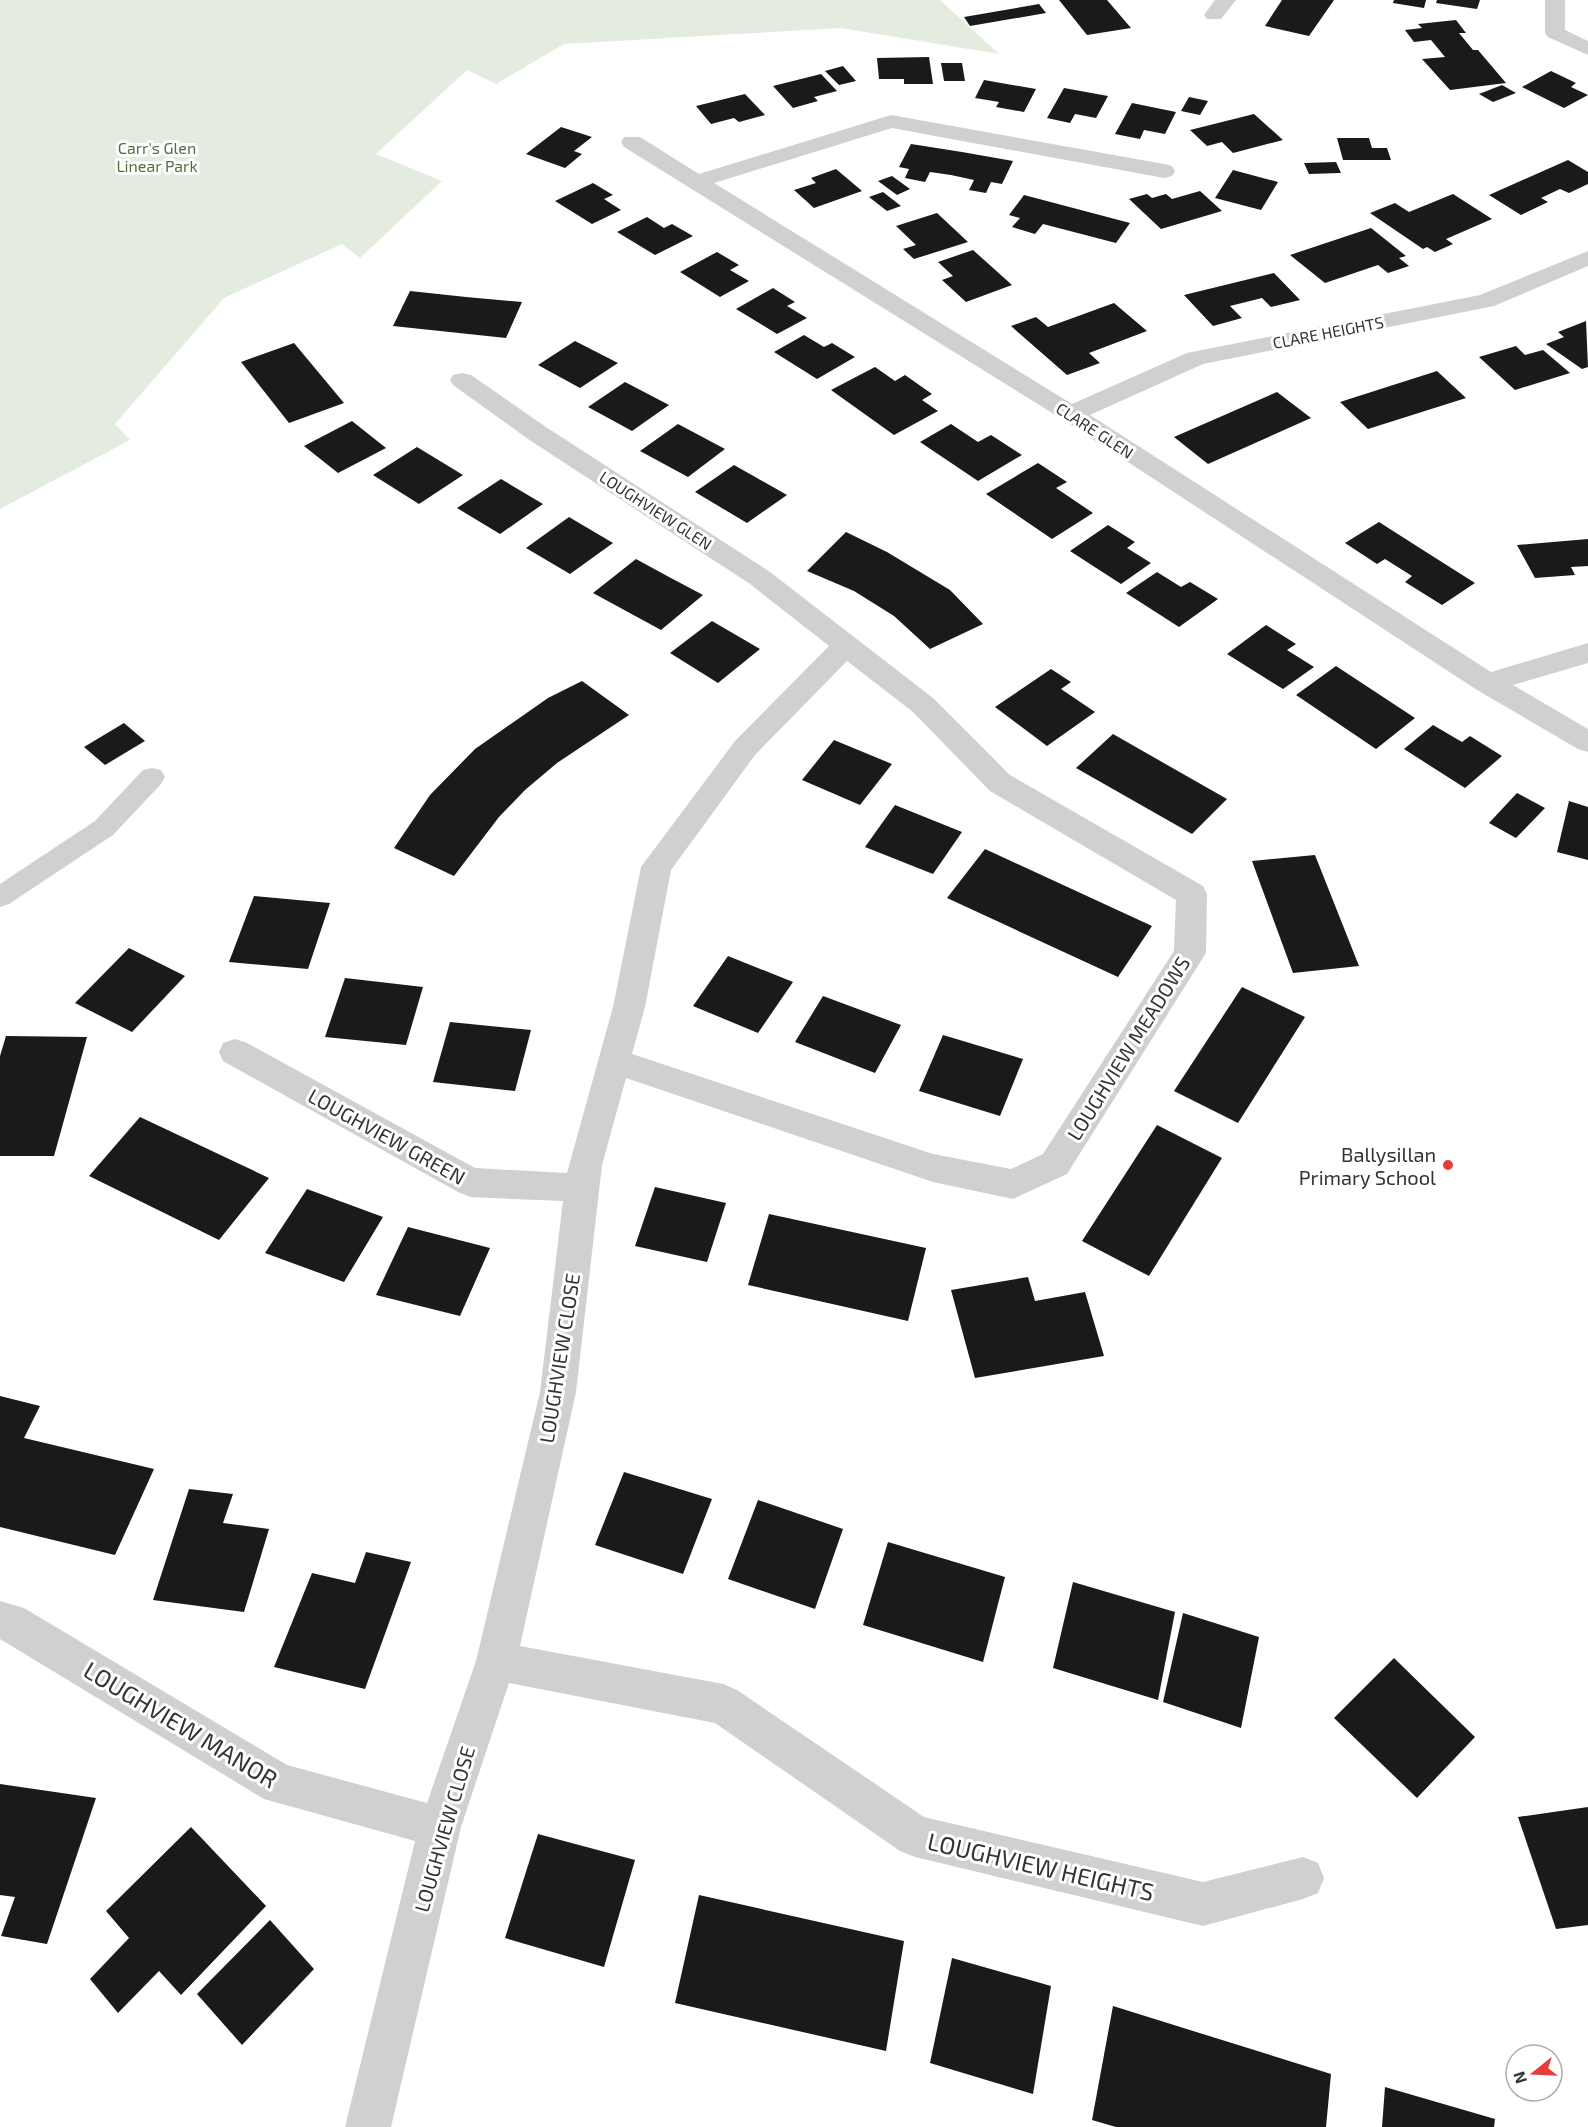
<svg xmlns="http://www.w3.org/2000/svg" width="1588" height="2127" viewBox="0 0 1588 2127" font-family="'Exo 2',sans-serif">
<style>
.green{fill:#e4ecdf}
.building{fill:#1a1a1a}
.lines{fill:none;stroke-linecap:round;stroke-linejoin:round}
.lane{fill:#d0d0d0;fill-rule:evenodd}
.street{fill:#d0d0d0;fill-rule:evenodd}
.poi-dot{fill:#e63d39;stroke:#fff;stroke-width:2}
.labels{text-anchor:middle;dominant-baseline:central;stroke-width:6;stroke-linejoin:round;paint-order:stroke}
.far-park-label{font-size:16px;fill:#51703f;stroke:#fff}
.far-street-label{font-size:16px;fill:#333;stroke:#fff}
.street-label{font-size:20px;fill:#333;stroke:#fff}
.poi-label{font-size:20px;fill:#333;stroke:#fff;text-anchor:end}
.near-street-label{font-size:24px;fill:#333;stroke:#fff}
</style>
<rect width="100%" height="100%" fill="#fff"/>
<!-- green -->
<path class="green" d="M 0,0 L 940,0 L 999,54 L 841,28 L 564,44 L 496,84 L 467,70 L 376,154 L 442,181 L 360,258 L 342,244 L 224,298 L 115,424 L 130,440 L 0,509 Z"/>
<!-- building -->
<g class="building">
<path d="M 1059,0 L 1107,0 L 1131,28 L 1087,35 Z"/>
<path d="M 1282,0 L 1334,0 L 1309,36 L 1265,26 Z"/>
<path d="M 1394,0 L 1426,0 L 1424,8 L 1393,3 Z"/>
<path d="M 1437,0 L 1480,0 L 1477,9 L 1436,3 Z"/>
<path d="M 1039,4 L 1046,13 L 970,26 L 964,17 Z"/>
<path d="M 1456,20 L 1466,33 L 1459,33 L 1473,50 L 1478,50 L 1506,83 L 1450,90 L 1422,59 L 1445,57 L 1431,40 L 1414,42 L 1405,30 L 1422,28 L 1418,24 Z"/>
<path d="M 929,57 L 933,84 L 904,84 L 904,79 L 879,79 L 877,58 Z"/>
<path d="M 941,63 L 962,63 L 965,81 L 944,81 Z"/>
<path d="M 843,66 L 856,81 L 839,85 L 825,71 Z"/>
<path d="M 1551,71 L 1576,83 L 1571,87 L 1588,95 L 1564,108 L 1522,87 Z"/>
<path d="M 821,74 L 837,91 L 814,97 L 818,101 L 793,108 L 773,86 Z"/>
<path d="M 984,80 L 1036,89 L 1024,112 L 996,107 L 999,102 L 975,98 Z"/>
<path d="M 1502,85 L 1516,93 L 1493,102 L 1479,94 Z"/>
<path d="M 1064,88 L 1108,96 L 1096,118 L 1075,114 L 1070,123 L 1047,118 Z"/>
<path d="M 745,94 L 765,115 L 739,122 L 734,118 L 711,124 L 696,106 Z"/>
<path d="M 1189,97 L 1208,101 L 1200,115 L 1181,111 Z"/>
<path d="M 1132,103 L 1176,112 L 1165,134 L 1144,130 L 1140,139 L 1115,134 Z"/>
<path d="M 1254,114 L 1283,140 L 1233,153 L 1222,142 L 1207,146 L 1190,130 Z"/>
<path d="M 561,127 L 592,137 L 574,151 L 582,154 L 565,168 L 526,154 Z"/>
<path d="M 1337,138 L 1369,138 L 1372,148 L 1387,148 L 1391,160 L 1343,160 Z"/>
<path d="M 911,144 L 962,152 L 1013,161 L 1002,184 L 991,182 L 986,193 L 969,190 L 974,180 L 951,175 L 930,172 L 925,182 L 905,178 L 909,169 L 899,167 Z"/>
<path d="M 1568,160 L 1588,172 L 1588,184 L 1569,193 L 1560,189 L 1541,198 L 1548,202 L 1521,215 L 1489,195 Z"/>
<path d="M 1336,162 L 1341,173 L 1309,174 L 1304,163 Z"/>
<path d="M 836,169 L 862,191 L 814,208 L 794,190 L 816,183 L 811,178 Z"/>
<path d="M 1233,170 L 1278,182 L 1261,210 L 1215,198 Z"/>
<path d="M 892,176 L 910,189 L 897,195 L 878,181 Z"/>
<path d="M 593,183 L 613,195 L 604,199 L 621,210 L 592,224 L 555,201 Z"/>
<path d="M 1200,191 L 1222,211 L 1161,229 L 1129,199 L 1147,194 L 1152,198 L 1166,194 L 1172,199 Z"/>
<path d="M 883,192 L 901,206 L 887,211 L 869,197 Z"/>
<path d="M 1453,194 L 1492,219 L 1446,239 L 1453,244 L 1435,252 L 1427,247 L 1423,249 L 1370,213 L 1395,203 L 1409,212 Z"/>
<path d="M 1024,195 L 1130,223 L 1116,243 L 1043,224 L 1035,234 L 1012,227 L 1020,218 L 1009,215 Z"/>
<path d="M 937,213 L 968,242 L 914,259 L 903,249 L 916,245 L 896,226 Z"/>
<path d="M 647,217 L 664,228 L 672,224 L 693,236 L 655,255 L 617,232 Z"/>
<path d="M 1371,228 L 1406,256 L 1399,258 L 1409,266 L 1388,273 L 1378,265 L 1325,283 L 1290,255 Z"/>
<path d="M 973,250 L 1012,285 L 966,302 L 942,280 L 953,276 L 938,262 Z"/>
<path d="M 717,252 L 739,265 L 730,270 L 749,281 L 720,297 L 680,272 Z"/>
<path d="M 1274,273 L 1300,300 L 1271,307 L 1262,298 L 1230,306 L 1242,318 L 1213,326 L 1184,295 Z"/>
<path d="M 773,288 L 795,302 L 787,306 L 807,318 L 777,334 L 736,309 Z"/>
<path d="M 410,291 L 466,297 L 522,302 L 506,338 L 393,326 Z"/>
<path d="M 1114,303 L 1147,331 L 1089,353 L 1100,363 L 1067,375 L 1011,326 L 1036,317 L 1048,327 Z"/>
<path d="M 1586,321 L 1588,367 L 1582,369 L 1546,344 L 1564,337 L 1558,332 Z"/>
<path d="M 804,335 L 824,347 L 832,343 L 855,357 L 817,379 L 774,352 Z"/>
<path d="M 575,341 L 618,363 L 580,388 L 538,365 Z"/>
<path d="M 294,343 L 344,403 L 289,423 L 241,362 Z"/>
<path d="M 1516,346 L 1525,355 L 1543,350 L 1570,373 L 1515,390 L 1479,357 Z"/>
<path d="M 875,367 L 895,381 L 905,375 L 932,394 L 922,400 L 938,411 L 894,435 L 831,390 Z"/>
<path d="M 1437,371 L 1466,398 L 1368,429 L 1340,402 Z"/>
<path d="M 625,382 L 669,405 L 632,431 L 588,407 Z"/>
<path d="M 1277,392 L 1311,418 L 1208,464 L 1174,437 Z"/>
<path d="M 352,421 L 386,448 L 338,473 L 304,446 Z"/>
<path d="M 678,424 L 725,449 L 688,477 L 640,451 Z"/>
<path d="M 951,424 L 978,442 L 991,435 L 1022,455 L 978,481 L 920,442 Z"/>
<path d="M 417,447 L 463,475 L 419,504 L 373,475 Z"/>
<path d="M 1038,463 L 1067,482 L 1056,488 L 1093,513 L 1052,539 L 986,494 Z"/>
<path d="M 734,465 L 787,495 L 747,523 L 695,492 Z"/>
<path d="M 501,479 L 543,504 L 500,534 L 457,508 Z"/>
<path d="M 569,517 L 613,543 L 570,574 L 526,548 Z"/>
<path d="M 1379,522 L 1426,552 L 1475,583 L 1442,605 L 1405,582 L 1412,576 L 1385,559 L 1377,564 L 1345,543 Z"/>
<path d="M 1108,525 L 1135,542 L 1127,548 L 1151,563 L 1121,584 L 1070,551 Z"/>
<path d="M 846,532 L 887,552 L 950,590 L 983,624 L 930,649 L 894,616 L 854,591 L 807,571 Z"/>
<path d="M 1588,539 L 1588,566 L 1571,567 L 1575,575 L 1535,578 L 1517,545 Z"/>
<path d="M 636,559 L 669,577 L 703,595 L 661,630 L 593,593 Z"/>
<path d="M 1157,572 L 1181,587 L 1190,582 L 1218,599 L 1179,627 L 1126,593 Z"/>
<path d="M 712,621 L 760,649 L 718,683 L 670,653 Z"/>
<path d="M 1266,625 L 1296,644 L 1287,650 L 1314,667 L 1283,689 L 1227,654 Z"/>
<path d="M 1336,666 L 1415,718 L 1376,749 L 1296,695 Z"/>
<path d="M 1051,669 L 1071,682 L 1061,689 L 1095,712 L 1047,746 L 995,707 Z"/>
<path d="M 582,681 L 629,715 L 557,763 L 525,790 L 499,817 L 454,876 L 394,848 L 430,795 L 475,749 L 548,698 Z"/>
<path d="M 124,723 L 145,741 L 105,765 L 84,747 Z"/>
<path d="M 1433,725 L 1462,742 L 1470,736 L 1502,756 L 1465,788 L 1404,749 Z"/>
<path d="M 1113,734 L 1169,766 L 1227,799 L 1192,834 L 1076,768 Z"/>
<path d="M 834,740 L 892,764 L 860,805 L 802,780 Z"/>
<path d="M 1517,793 L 1545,808 L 1516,838 L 1489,823 Z"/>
<path d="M 1569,801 L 1588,807 L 1588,860 L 1557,852 Z"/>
<path d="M 895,805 L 962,832 L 933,874 L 865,847 Z"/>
<path d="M 985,849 L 1152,926 L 1118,977 L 947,898 Z"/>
<path d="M 1315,855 L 1359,966 L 1293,973 L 1252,861 Z"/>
<path d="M 254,896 L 330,903 L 308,969 L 229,962 Z"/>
<path d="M 129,948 L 185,976 L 132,1032 L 75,1003 Z"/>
<path d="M 728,956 L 793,982 L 758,1033 L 693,1006 Z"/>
<path d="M 345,978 L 423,987 L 406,1045 L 325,1037 Z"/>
<path d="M 1242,987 L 1305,1017 L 1238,1123 L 1174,1091 Z"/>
<path d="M 823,996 L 901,1025 L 875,1073 L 795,1042 Z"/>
<path d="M 450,1022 L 531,1030 L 515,1091 L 433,1082 Z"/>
<path d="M 943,1035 L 1023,1059 L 1000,1116 L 919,1091 Z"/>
<path d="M 6,1036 L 87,1037 L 54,1156 L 0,1156 L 0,1056 Z"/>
<path d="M 140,1117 L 269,1178 L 219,1240 L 89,1176 Z"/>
<path d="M 1157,1125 L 1222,1158 L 1149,1276 L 1082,1241 Z"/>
<path d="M 655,1187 L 726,1203 L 707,1262 L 635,1246 Z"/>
<path d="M 307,1189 L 383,1217 L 344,1282 L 265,1253 Z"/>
<path d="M 769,1214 L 926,1248 L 908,1321 L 748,1285 Z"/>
<path d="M 408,1227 L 490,1248 L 460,1316 L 376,1295 Z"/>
<path d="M 1028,1277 L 1035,1301 L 1085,1292 L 1104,1356 L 975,1378 L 951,1290 Z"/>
<path d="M 0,1396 L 40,1406 L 24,1438 L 154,1469 L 115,1555 L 0,1527 Z"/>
<path d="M 624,1472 L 712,1499 L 683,1574 L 595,1545 Z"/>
<path d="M 189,1489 L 233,1494 L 223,1523 L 269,1529 L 244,1612 L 153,1600 Z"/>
<path d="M 758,1500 L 843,1529 L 815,1609 L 728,1579 Z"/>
<path d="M 888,1542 L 1005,1577 L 983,1662 L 863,1625 Z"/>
<path d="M 366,1552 L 411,1562 L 365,1689 L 274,1667 L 312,1573 L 355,1583 Z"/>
<path d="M 1073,1582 L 1175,1612 L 1158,1700 L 1053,1668 Z"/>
<path d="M 1183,1613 L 1259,1637 L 1241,1728 L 1163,1702 Z"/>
<path d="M 1394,1658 L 1475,1737 L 1417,1798 L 1334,1718 Z"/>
<path d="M 0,1784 L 96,1798 L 47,1944 L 1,1936 L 15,1897 L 0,1895 Z"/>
<path d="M 1588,1807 L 1588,1925 L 1556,1929 L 1518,1817 Z"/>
<path d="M 191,1827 L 266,1906 L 181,1995 L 159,1971 L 118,2013 L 90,1979 L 129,1938 L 106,1911 Z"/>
<path d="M 538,1834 L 635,1860 L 604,1967 L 505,1938 Z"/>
<path d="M 699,1895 L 904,1941 L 886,2051 L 675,2003 Z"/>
<path d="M 270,1920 L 314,1969 L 242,2045 L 197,1994 Z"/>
<path d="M 952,1958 L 1051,1986 L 1033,2094 L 930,2063 Z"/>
<path d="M 1113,2006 L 1331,2074 L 1326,2127 L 1116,2127 L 1092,2120 Z"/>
<path d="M 1385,2087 L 1495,2119 L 1494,2127 L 1382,2127 Z"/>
</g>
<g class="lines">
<!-- lane -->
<path class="lane" d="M 152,768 L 161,770 L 165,777 L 161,784 L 113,835 L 9,904 L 0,907 L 0,884 L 95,821 L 143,770 Z"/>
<!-- street -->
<g class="street">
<path d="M 1215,0 L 1236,0 L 1221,19 L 1207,19 L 1204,15 Z"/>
<path d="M 1545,0 L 1565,0 L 1565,30 L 1588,41 L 1588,55 L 1548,37 L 1545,33 Z"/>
<path d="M 891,115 L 1164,164 L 1172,166 L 1175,171 L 1172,176 L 1164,178 L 892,128 L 714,183 L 1072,404 L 1187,353 L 1480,295 L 1588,251 L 1588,266 L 1494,306 L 1203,364 L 1090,415 L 1491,672 L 1588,643 L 1588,663 L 1513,685 L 1588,729 L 1588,752 L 1578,749 L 1477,690 L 1062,419 L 624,147 L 621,142 L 624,137 L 640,137 L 699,174 Z"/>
<path d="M 462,373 L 471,375 L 546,427 L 770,572 L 933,698 L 1010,775 L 1203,886 L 1207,894 L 1206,953 L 1067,1174 L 1013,1199 L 933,1182 L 626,1078 L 602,1165 L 576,1392 L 520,1646 L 723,1684 L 737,1690 L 924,1817 L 1203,1882 L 1303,1857 L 1318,1863 L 1324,1878 L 1318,1893 L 1303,1899 L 1203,1926 L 915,1857 L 900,1851 L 715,1723 L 509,1683 L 461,1827 L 391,2127 L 345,2127 L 415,1841 L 264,1799 L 0,1639 L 0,1601 L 24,1608 L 287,1765 L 427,1803 L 476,1661 L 540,1392 L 563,1201 L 470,1197 L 458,1192 L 223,1061 L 219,1052 L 223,1043 L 235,1039 L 247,1043 L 475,1168 L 567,1173 L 613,1007 L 641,867 L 735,741 L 829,646 L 750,584 L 528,439 L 453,385 L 450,380 L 453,375 ZM 847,661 L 913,712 L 990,791 L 1176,900 L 1174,951 L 1043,1154 L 1011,1169 L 933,1154 L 632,1054 L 645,1007 L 671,870 L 755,755 Z"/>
</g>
</g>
<!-- markers -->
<circle class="poi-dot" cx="1448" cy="1165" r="6"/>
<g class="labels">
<!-- far-park labels -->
<g class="far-park-label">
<text x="157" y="147">Carr's Glen<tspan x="157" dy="18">Linear Park</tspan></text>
</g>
<!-- far-street labels -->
<g class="far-street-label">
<text transform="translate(1328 332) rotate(-11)">CLARE HEIGHTS</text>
<text transform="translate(1095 430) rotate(33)">CLARE GLEN</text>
<text transform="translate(656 510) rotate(33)">LOUGHVIEW GLEN</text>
</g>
<!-- street labels -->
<g class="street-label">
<text transform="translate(1128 1048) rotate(-58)">LOUGHVIEW MEADOWS</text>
<text transform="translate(387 1136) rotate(29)">LOUGHVIEW GREEN</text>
<text transform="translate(559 1358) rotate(-81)">LOUGHVIEW CLOSE</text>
<text transform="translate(444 1829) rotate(-74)">LOUGHVIEW CLOSE</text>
</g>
<!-- poi labels -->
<g class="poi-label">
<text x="1436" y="1154">Ballysillan<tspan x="1436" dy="23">Primary School</tspan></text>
</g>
<!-- near-street labels -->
<g class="near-street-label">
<text transform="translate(181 1724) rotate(31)">LOUGHVIEW MANOR</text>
<text transform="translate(1041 1866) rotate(13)">LOUGHVIEW HEIGHTS</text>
</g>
</g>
<!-- north arrow -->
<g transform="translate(1534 2073) rotate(252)"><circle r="28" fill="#ffffff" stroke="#adadad" stroke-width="1.5"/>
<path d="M0-4.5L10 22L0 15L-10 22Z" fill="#e63d39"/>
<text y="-9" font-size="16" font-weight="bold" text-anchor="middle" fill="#333333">N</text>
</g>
</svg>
